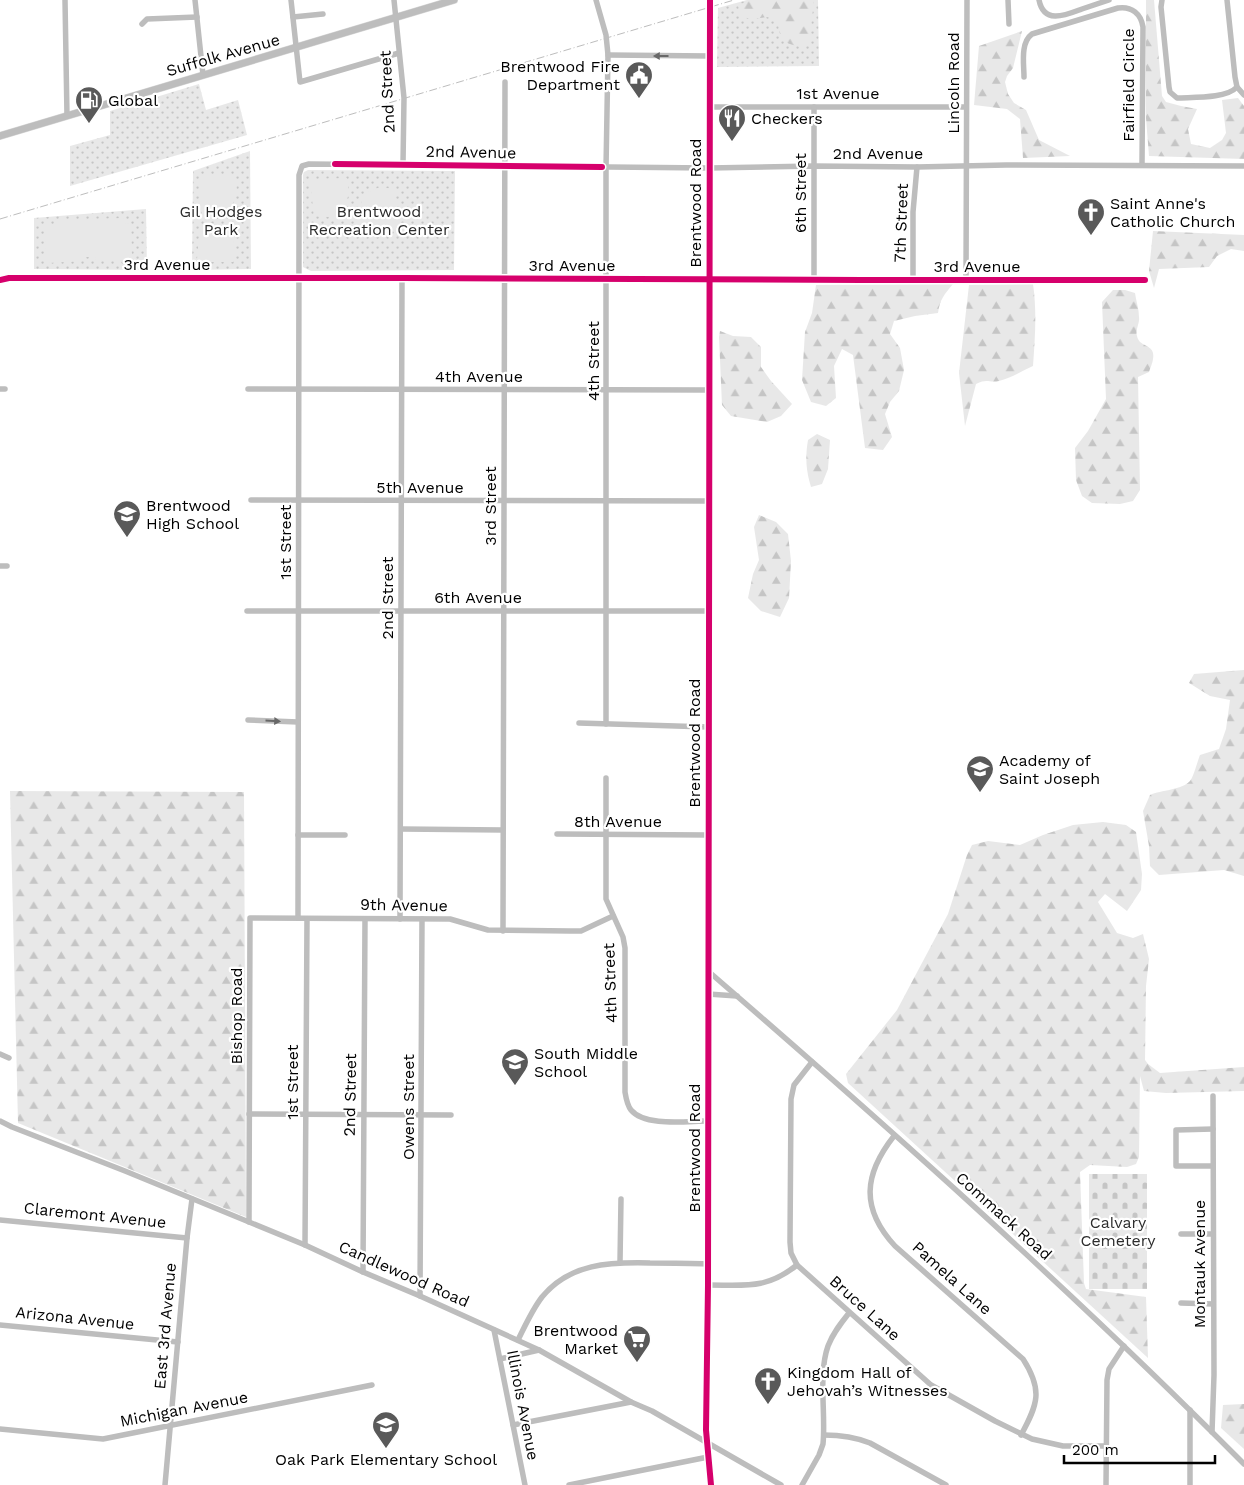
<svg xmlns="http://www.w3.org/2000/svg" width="1244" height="1485" viewBox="0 0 1244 1485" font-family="'Work Sans',sans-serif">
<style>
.green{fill:url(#green-dots)}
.forest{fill:url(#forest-firs)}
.cemetery{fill:url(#cemetery-stones)}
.pitch{fill:#e8e8e8}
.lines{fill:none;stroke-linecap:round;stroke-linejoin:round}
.major-casing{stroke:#dbdbdb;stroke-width:8}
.minor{stroke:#bdbdbd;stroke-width:5.5}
.major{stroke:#bdbdbd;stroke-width:7}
.rail{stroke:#bdbdbd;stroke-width:1;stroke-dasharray:8 2.5 1 2.5;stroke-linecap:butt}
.cycleway-casing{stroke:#fff;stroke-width:9}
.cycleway{stroke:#d6006c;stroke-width:6}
.oneway{fill:#686868}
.labels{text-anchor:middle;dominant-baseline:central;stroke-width:4.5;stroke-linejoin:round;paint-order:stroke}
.street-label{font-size:16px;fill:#000;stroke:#fff}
.poi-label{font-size:16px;fill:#000;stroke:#fff;text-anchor:start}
.park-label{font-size:16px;fill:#2c2c2c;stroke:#fff}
</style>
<defs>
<pattern id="green-dots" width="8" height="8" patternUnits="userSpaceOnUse" patternTransform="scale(1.25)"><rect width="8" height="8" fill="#e8e8e8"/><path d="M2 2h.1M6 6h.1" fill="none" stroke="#c5c5c5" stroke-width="1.8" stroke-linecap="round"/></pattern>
<pattern id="forest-firs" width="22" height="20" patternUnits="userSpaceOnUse" patternTransform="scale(1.25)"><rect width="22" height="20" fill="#e8e8e8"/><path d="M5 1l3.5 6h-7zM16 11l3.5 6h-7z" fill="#c5c5c5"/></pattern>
<pattern id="cemetery-stones" width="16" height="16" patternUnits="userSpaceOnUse" patternTransform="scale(1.25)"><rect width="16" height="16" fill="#e8e8e8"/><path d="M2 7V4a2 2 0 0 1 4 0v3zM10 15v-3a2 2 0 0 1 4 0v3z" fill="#c5c5c5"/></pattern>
</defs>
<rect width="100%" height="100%" fill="#fff"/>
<!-- green -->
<g class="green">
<path d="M 747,0 L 818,0 L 819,66 L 717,67 L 718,8 Z"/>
<path d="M 199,84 L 206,110 L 238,100 L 247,135 L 70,186 L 70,146 L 110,135 L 110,111 Z"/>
<path d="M 250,151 L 251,269 L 192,270 L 193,171 Z"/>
<path d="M 308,170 L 455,171 L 454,270 L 311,271 L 303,267 L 303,175 L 304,172 Z"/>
<path d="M 146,209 L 147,270 L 34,269 L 34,218 Z"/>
</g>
<!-- forest -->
<g class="forest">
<path d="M 751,0 L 814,0 L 809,44 L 803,47 C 783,44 779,40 778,20 L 767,17 L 753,19 L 741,17 L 738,5 Z"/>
<path d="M 1146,0 L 1154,0 L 1162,96 L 1166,102 L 1181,106 L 1197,109 L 1188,129 L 1191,144 L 1210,148 L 1222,140 L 1226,133 L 1222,100 L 1238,98 L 1244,106 L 1244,159 L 1149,156 L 1146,118 Z"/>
<path d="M 1022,31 L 1013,68 L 1007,76 L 1005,82 L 1008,94 L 1014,103 L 1026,110 L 1039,140 L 1070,156 L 1023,158 L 1020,119 L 1007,109 L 974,105 L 979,46 Z"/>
<path d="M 1153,231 L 1244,235 L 1244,251 L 1231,249 L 1217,256 L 1209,267 L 1159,269 L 1154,288 L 1149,271 Z"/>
<path d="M 953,284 C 944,295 940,299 938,313 L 915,316 L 894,321 L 890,334 L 900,348 L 904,370 L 899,391 L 890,402 L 885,414 L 892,437 L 883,450 L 865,448 L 853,355 L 842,349 L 834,366 L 836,398 L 826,406 L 811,402 L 802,380 L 805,332 L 812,313 L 816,285 Z"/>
<path d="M 1033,284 C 1037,311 1035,338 1033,366 C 1022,371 1011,378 999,381 C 988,383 988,378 976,384 L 965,426 L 959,373 L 969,285 Z"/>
<path d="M 1113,290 L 1125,290 L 1135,293 C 1136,301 1139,309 1139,317 C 1140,323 1135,330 1137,336 C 1140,351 1163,340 1149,372 L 1138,377 L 1140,490 L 1133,501 L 1120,504 L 1092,503 L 1082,496 L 1076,480 L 1075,448 L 1088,431 L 1106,399 L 1102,302 Z"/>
<path d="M 720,331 L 733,336 L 751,337 L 761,347 L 761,367 L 771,381 L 792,404 L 781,416 L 767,422 L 731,416 L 722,405 L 719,337 Z"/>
<path d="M 817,434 L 830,440 L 828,469 L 822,484 L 811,487 C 806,471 805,457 808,440 Z"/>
<path d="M 759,515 L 776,522 L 788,534 L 791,561 L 789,598 L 780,617 L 761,611 L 748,598 L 753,574 L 759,560 L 754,527 Z"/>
<path d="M 1244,670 L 1244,876 L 1224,870 L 1159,875 L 1150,866 L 1149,846 L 1143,811 L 1150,795 C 1161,790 1182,790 1190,781 C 1193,778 1198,760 1200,755 L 1219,749 L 1226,729 L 1230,700 L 1210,696 L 1189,683 L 1194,674 Z"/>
<path d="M 10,791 L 244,792 L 246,1217 L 18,1123 Z"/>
<path d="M 1103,822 L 1126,825 L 1136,832 L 1142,874 L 1141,890 L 1127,911 L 1105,894 L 1098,902 L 1117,933 L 1133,938 L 1143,934 L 1149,959 L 1146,986 L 1145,1060 L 1148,1064 L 1160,1073 L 1244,1067 L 1244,1091 L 1166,1093 L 1144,1091 L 1140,1076 L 1139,1157 L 1136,1164 L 1127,1167 L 1090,1165 L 1080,1172 L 1084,1283 L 1086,1289 L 1146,1297 L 1148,1358 L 848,1083 L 846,1074 L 897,1010 L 948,914 L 967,855 L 972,845 L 988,841 L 1020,845 L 1043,835 L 1073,825 Z"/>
<path d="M 1244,1404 L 1244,1449 L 1221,1428 L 1223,1405 Z"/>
</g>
<!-- cemetery -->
<rect class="cemetery" x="1089" y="1174" width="58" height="115"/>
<!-- pitch -->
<g class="pitch">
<path d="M 235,175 L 237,191 L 232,207 L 216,214 L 202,214 L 198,180 L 201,176 Z"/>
<path d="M 347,178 L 349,193 L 344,210 L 328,217 L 314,216 L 310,182 L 313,179 Z"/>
<path d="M 380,187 L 394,189 L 397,223 L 394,226 L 360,226 L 359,210 L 364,194 Z"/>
<path d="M 125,218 L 125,223 L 131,224 L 132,258 L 129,261 L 96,260 L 95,257 L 83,257 L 83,261 L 48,263 L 45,260 L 46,226 L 54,226 L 54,220 Z"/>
<path d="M 200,225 L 215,225 L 231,232 L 236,249 L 233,262 L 199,262 L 197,259 Z"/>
</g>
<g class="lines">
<!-- major casing -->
<g class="major-casing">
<path id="major" d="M 0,136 L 454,0"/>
</g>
<!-- minor -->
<g class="minor">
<path d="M 65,0 L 67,116"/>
<path d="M 195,0 L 203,75"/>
<path d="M 291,0 L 300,82 L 399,53"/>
<path d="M 394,0 L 404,98 L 403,164"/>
<path d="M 596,0 L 606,35 L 608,55 L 606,168 L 606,724"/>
<path d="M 710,0 L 708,1285 L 706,1430 L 711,1485"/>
<path d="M 1008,0 L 1009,24"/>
<path d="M 1039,0 C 1044,25 1066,15 1082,9 C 1091,6 1100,3 1109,0"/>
<path d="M 1162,0 L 1161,7 L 1169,87 L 1170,92 L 1177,98 C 1193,97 1226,99 1237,87"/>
<path d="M 1227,0 L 1235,77 L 1237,87 L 1244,95"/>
<path d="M 293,17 L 323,14"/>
<path d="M 142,24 L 147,19 L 197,17"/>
<path d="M 608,55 L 710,56"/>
<path d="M 1024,77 C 1024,64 1020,43 1032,34 L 1118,8 C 1132,6 1141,14 1143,27 L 1142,165"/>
<path d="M 709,107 L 966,107"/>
<path d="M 0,280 L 9,278 L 402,278 L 862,280 L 1145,280"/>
<path d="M 814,280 L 814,107"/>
<path d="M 913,280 L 913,212 L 917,167"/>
<path d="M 966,280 L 967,0"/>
<path d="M 0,389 L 5,389"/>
<path d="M 248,389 L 709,390"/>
<path d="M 251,500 L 709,501"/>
<path d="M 0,566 L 7,566"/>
<path d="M 247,611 L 708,611"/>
<path d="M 248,720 L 298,722"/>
<path d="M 579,723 L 708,727"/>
<path d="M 606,778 L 606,899 L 623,937 L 625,948 L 625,1092 C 626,1098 627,1105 631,1110 C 645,1127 687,1121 707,1121"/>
<path d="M 401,829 L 503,830"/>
<path d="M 557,834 L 708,835"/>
<path d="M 298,835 L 345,835"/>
<path d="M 298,918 L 299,225 L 299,175 L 302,166 L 309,164 L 709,168 L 814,166 L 917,167 L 1006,165 L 1244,166"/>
<path d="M 400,919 L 402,278"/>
<path d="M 503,931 L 505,82"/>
<path d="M 708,971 C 892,1130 1073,1292 1244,1464"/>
<path d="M 708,994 L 737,996"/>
<path d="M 0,1054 L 9,1058"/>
<path d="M 812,1062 L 794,1085 L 791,1099 L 790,1242 L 791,1253 L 797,1265 L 931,1385 L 995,1421 L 1032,1439 L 1063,1446 L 1106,1446"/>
<path d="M 249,1114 L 451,1115"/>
<path d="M 0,1121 L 12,1127 L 125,1171 L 305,1245 L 363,1272 L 420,1296 L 539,1350 L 631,1402 L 652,1411 L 781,1485"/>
<path d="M 1213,1129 L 1176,1130 L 1176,1166 L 1213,1166"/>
<path d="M 894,1136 C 864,1174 860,1208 895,1246 L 1023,1359 C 1043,1390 1038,1404 1021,1435"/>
<path d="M 0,1220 L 187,1238"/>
<path d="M 249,1222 L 250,918 L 450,919 L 488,930 L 570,931 L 581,931 L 613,916"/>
<path d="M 1181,1234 L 1213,1234"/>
<path d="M 305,1245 L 307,919"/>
<path d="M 620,1262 L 621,1199"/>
<path d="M 363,1272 L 365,919"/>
<path d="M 708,1285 C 744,1285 766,1290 797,1265"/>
<path d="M 420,1296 L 422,919"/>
<path d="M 1181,1303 L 1213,1304"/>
<path d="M 0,1325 L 178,1342"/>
<path d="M 494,1330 L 525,1485"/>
<path d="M 518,1340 C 525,1326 532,1310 542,1297 C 570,1263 610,1262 650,1263 C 669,1263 688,1263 707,1264"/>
<path d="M 500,1359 L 539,1350"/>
<path d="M 513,1425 L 631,1402"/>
<path d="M 0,1429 L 103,1439 L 372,1385"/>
<path d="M 1212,1432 L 1214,1375 L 1213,1096"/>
<path d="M 824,1435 C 840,1435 855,1437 870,1443 L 946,1485"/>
<path d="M 165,1485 L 187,1238 L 192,1199"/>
<path d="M 569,1485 L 708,1457"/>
<path d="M 802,1485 L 819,1455 L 823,1444 C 826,1414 818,1374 828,1346 C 833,1333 841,1323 849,1313"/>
<path d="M 1106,1485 L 1107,1380 L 1109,1369 L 1124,1346"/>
<path d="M 1190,1485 L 1190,1410"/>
</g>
<!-- major -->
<use href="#major" class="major"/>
<!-- rail -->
<path class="rail" d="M 0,219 L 734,0"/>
<!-- cycleway casing -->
<g class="cycleway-casing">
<g id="cycleway">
<path d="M 710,0 L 708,1285 L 706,1430 L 711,1485"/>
<path d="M 335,164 L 602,167"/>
<path d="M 0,280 L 9,278 L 402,278 L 862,280 L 1145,280"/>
</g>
</g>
<!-- cycleway -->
<use href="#cycleway" class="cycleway"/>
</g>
<!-- one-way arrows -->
<defs><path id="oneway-solid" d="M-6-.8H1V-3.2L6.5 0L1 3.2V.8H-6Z" transform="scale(1.25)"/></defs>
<g class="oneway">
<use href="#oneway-solid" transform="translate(661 56) rotate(-180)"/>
<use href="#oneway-solid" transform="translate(273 721) rotate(3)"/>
</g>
<!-- icons -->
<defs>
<g id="civic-pin" transform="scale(1.4375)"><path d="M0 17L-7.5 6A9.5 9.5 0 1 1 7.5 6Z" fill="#595959" stroke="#fff"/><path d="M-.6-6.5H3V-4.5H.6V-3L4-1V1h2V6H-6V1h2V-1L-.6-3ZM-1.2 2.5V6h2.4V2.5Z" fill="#fff"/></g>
<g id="fuel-pin" transform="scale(1.4375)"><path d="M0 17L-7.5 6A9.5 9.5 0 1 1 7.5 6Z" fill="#595959" stroke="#fff"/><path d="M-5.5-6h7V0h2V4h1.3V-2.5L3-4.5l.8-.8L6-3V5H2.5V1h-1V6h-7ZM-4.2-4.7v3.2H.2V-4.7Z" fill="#fff"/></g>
<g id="restaurant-pin" transform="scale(1.4375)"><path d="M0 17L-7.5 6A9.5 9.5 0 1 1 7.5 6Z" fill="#595959" stroke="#fff"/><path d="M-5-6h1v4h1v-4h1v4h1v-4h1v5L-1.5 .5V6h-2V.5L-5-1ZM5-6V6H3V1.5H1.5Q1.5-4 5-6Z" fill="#fff"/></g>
<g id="church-pin" transform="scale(1.4375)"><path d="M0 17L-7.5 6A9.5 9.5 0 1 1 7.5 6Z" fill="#595959" stroke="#fff"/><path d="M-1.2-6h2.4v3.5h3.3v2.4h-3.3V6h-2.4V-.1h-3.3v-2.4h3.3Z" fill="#fff"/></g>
<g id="school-pin" transform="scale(1.4375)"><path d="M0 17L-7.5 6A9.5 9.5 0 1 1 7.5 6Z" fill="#595959" stroke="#fff"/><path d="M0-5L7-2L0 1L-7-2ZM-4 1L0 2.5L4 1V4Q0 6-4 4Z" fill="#fff"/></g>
<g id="supermarket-pin" transform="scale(1.4375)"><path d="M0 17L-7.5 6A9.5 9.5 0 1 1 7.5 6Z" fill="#595959" stroke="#fff"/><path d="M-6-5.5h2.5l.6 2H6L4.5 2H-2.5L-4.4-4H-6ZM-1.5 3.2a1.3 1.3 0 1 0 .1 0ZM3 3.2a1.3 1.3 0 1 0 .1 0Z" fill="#fff"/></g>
</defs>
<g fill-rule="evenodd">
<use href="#civic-pin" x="639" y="75"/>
<use href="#fuel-pin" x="89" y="100"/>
<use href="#restaurant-pin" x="732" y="118"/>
<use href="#church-pin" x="1091" y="212"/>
<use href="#school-pin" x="127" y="514"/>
<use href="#school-pin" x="980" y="769"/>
<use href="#school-pin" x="515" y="1062"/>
<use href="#supermarket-pin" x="637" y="1339"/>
<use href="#church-pin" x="768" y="1381"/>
<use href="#school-pin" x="386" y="1425"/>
</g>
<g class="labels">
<!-- street labels -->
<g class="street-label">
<text transform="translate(223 55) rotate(-16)">Suffolk Avenue</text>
<text transform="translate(953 83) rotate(-90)">Lincoln Road</text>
<text transform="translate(1128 85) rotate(-90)">Fairfield Circle</text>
<text transform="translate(387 92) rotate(-93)">2nd Street</text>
<text x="838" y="93">1st Avenue</text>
<text transform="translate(471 152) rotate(1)">2nd Avenue</text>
<text x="878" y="153">2nd Avenue</text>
<text transform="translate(800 193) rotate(-90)">6th Street</text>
<text transform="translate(695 203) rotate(-90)">Brentwood Road</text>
<text transform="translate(901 223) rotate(-88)">7th Street</text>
<text x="167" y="264">3rd Avenue</text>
<text x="572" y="265">3rd Avenue</text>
<text x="977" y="266">3rd Avenue</text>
<text transform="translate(593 361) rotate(-90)">4th Street</text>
<text x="479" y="376">4th Avenue</text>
<text x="420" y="487">5th Avenue</text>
<text transform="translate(490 506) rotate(-90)">3rd Street</text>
<text transform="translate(285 542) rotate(-90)">1st Street</text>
<text x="478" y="597">6th Avenue</text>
<text transform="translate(387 598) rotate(-90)">2nd Street</text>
<text transform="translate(694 743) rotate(-90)">Brentwood Road</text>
<text x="618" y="821">8th Avenue</text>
<text transform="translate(404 905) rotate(1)">9th Avenue</text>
<text transform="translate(610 983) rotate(-92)">4th Street</text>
<text transform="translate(236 1016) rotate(-90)">Bishop Road</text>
<text transform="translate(292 1082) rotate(-90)">1st Street</text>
<text transform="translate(350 1095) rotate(-89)">2nd Street</text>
<text transform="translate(408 1107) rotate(-90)">Owens Street</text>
<text transform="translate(694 1148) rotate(-90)">Brentwood Road</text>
<text transform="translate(95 1215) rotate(6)">Claremont Avenue</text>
<text transform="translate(1004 1216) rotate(42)">Commack Road</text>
<text transform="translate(1199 1264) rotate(-90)">Montauk Avenue</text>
<text transform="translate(404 1274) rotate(24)">Candlewood Road</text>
<text transform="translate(952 1278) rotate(42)">Pamela Lane</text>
<text transform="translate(865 1308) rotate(42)">Bruce Lane</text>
<text transform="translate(75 1318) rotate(6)">Arizona Avenue</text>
<text transform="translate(165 1326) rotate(-85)">East 3rd Avenue</text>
<text transform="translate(523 1405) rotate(79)">Illinois Avenue</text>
<text transform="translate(184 1409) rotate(-11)">Michigan Avenue</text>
</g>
<!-- poi labels -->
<g class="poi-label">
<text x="620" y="66" text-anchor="end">Brentwood Fire<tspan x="620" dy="18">Department</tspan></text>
<text x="108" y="100">Global</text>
<text x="751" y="118">Checkers</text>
<text x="1110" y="203">Saint Anne's<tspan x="1110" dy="18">Catholic Church</tspan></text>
<text x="146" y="505">Brentwood<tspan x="146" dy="18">High School</tspan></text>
<text x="999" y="760">Academy of<tspan x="999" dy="18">Saint Joseph</tspan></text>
<text x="534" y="1053">South Middle<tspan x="534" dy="18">School</tspan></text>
<text x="618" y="1330" text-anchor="end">Brentwood<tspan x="618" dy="18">Market</tspan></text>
<text x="787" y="1372">Kingdom Hall of<tspan x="787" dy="18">Jehovah’s Witnesses</tspan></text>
<text x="386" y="1459" text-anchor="middle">Oak Park Elementary School</text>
</g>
<!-- park labels -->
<g class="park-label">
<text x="221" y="211">Gil Hodges<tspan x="221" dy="18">Park</tspan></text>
<text x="379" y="211">Brentwood<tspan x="379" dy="18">Recreation Center</tspan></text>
<text x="1118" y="1222">Calvary<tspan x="1118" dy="18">Cemetery</tspan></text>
</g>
</g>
<!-- scale -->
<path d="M1064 1455v8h151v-8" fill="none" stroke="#000000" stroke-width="2.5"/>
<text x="1072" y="1455" font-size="15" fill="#000000" stroke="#ffffff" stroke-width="4" paint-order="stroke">200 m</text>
</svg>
